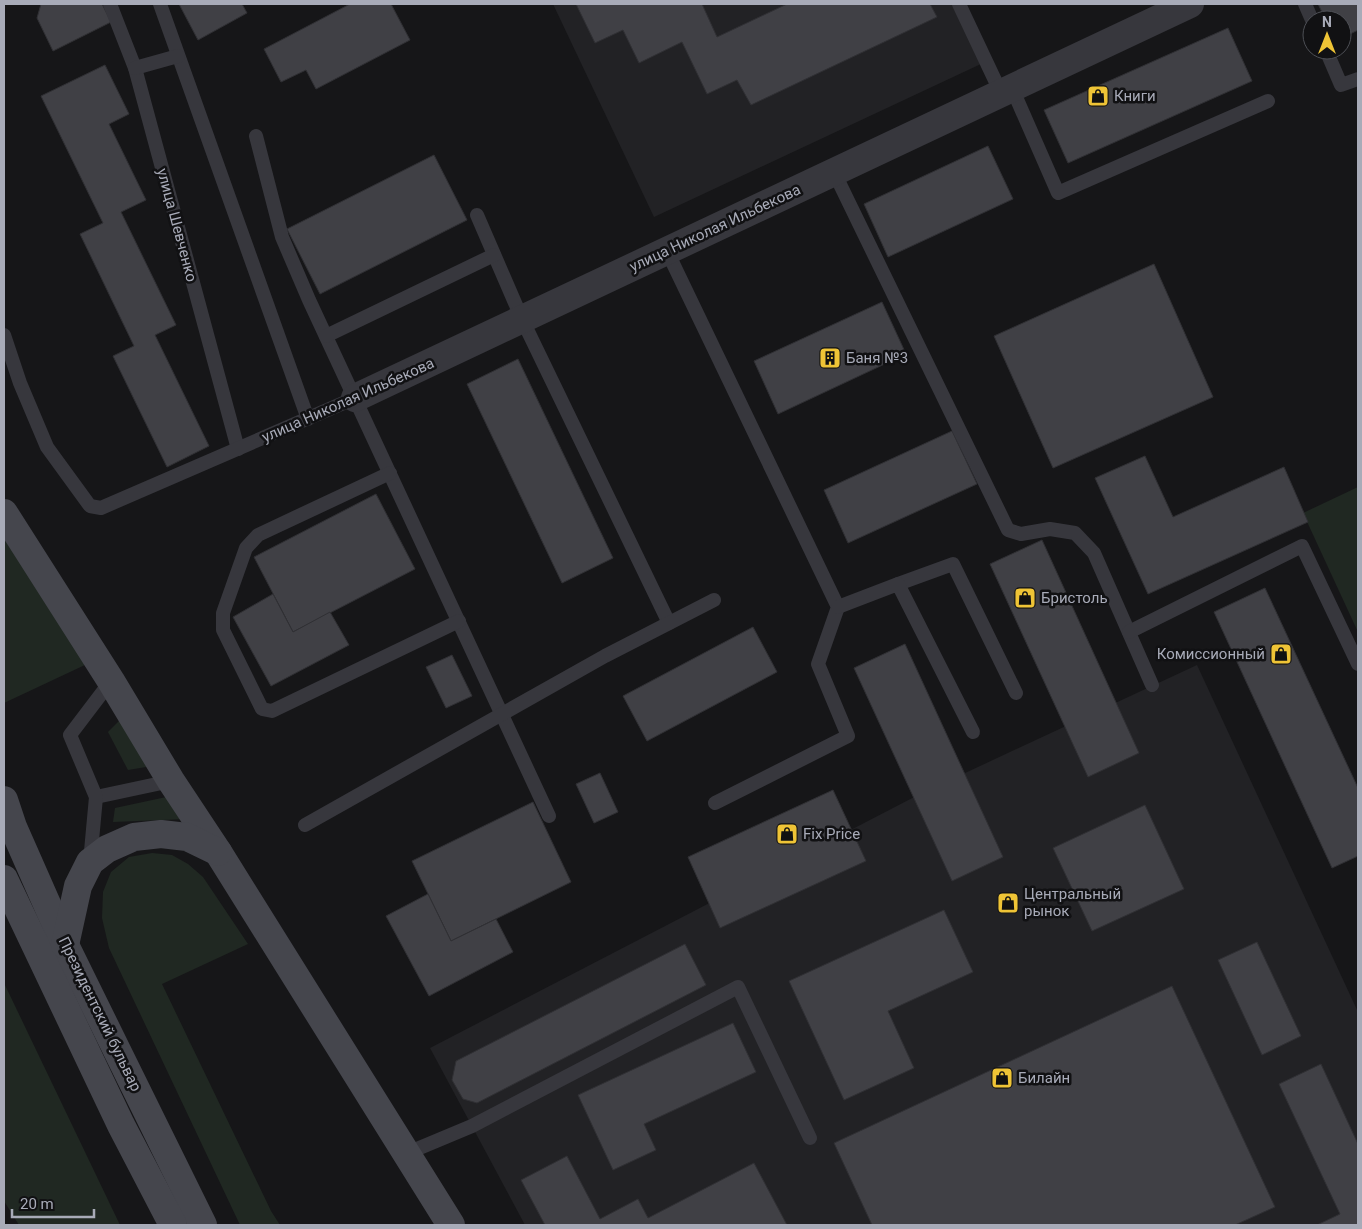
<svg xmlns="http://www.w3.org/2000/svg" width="1362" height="1229" viewBox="0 0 1362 1229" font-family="Roboto,sans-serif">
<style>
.built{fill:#222225}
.green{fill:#202822}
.building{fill:#404045;stroke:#303034}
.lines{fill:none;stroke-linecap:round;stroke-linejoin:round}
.lane{stroke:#37373d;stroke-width:14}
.street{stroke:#37373d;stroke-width:28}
.secondary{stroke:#45464d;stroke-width:28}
.labels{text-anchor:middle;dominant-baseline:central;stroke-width:5;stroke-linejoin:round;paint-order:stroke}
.poi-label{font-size:15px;fill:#a8abb8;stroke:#111113;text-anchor:start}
.street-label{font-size:15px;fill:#a8abb8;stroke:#111113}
</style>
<rect width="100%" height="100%" fill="#161618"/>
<!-- built -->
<g class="built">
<path d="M 553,4 L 955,4 L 983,63 L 654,217 Z"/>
<path d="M 1197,665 L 1358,1012 L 1358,1225 L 525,1225 L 430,1048 L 920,794 Z"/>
</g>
<!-- green -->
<g class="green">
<path d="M 1358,487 L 1358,632 L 1303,513 Z"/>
<path d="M 4,535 L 87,664 L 4,703 Z"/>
<path d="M 123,717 L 152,766 L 128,770 L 108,732 Z"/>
<path d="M 171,796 L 187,819 L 113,822 L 115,808 Z"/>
<path d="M 152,853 L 172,855 L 188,864 L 203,877 L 248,944 L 162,984 L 271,1211 L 280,1225 L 240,1225 L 109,948 L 102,918 L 103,892 L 111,872 L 129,857 Z"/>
<path d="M 4,983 L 120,1225 L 19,1225 L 4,1201 Z"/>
</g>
<!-- building -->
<g class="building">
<path d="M 41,4 L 102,4 L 111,22 L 53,51 L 37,18 Z"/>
<path d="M 179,4 L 242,4 L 247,13 L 198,40 Z"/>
<path d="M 350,4 L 391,4 L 410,40 L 316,89 L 306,70 L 281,82 L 264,49 Z"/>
<path d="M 576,4 L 702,4 L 717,37 L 787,4 L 930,4 L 937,17 L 751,105 L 737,80 L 707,94 L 682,42 L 639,63 L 623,30 L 595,43 Z"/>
<path d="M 1318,4 L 1358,4 L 1358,30 L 1342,38 L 1342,20 L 1326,20 Z"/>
<path d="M 1228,28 L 1252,81 L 1068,163 L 1044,110 Z"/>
<path d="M 105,65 L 129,114 L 109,124 L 146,200 L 121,212 L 176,325 L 155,335 L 209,446 L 167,467 L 113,356 L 134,346 L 80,234 L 103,223 L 41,96 Z"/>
<path d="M 988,146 L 1013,199 L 888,257 L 864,204 Z"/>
<path d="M 434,155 L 467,220 L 320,294 L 287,229 Z"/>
<path d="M 1154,264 L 1213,397 L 1053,468 L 994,336 Z"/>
<path d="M 882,302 L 906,354 L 778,414 L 754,361 Z"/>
<path d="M 518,359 L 613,558 L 562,583 L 467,384 Z"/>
<path d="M 952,431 L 977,484 L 848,543 L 824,490 Z"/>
<path d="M 1145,456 L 1173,517 L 1284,467 L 1308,522 L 1148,594 L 1095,478 Z"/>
<path d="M 376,494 L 415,569 L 293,632 L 254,557 Z"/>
<path d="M 1042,540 L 1139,753 L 1088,777 L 990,564 Z"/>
<path d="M 1265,588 L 1358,788 L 1358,856 L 1332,868 L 1214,612 Z"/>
<path d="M 273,594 L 293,632 L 330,612 L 349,645 L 271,686 L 233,617 Z"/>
<path d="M 753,627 L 777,672 L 647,741 L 623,696 Z"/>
<path d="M 905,644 L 1003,857 L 952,881 L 854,668 Z"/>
<path d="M 452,655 L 472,696 L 446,708 L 426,667 Z"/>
<path d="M 600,773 L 618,812 L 594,823 L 576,784 Z"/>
<path d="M 833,790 L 866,861 L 720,928 L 688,857 Z"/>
<path d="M 533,802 L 571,882 L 451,941 L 412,861 Z"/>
<path d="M 1145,805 L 1184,889 L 1092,931 L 1053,848 Z"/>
<path d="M 428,894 L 451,941 L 496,919 L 513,952 L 429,996 L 386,916 Z"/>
<path d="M 944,910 L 973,972 L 888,1011 L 914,1068 L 844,1100 L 789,981 Z"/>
<path d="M 1257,942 L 1301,1036 L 1262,1055 L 1218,960 Z"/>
<path d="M 685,944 L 706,985 L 477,1103 L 463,1099 L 452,1080 L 456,1061 Z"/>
<path d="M 1172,986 L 1275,1207 L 1235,1225 L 872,1225 L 834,1143 Z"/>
<path d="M 733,1023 L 756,1072 L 644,1124 L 656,1150 L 613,1170 L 578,1095 Z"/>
<path d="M 1321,1064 L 1358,1144 L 1358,1225 L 1317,1225 L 1340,1214 L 1279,1084 Z"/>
<path d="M 567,1156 L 600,1219 L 638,1199 L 648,1218 L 754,1163 L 787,1225 L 545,1225 L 521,1180 Z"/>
</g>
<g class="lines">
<!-- lane -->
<g class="lane">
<path d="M 110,4 L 135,68 L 238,449"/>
<path d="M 160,4 L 308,419"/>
<path d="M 959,4 L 1001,93"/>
<path d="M 1305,4 L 1312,20"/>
<path d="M 1326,50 L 1341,85 L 1358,79"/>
<path d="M 135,68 L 178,56"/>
<path d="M 1012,88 L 1058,193 L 1268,101"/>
<path d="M 256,136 L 282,237 L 309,300 L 549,816"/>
<path d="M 834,172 L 1008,530 L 1021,534 L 1050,529 L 1075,533 L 1094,553 L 1152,685"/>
<path d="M 477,215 L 522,319 L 669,623"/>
<path d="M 667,251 L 838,607 L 818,664 L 848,736 L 715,803"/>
<path d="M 4,335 L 20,383 L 47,447 L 90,506 L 101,508 L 355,398"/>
<path d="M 326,336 L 494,255"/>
<path d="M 390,473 L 258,535 L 246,548 L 223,613 L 223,630 L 262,709 L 272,711 L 459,621"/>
<path d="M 898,584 L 953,564 L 1016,693"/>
<path d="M 838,607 L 898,584 L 973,732"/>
<path d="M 1129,632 L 1302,546 L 1358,664"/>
<path d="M 96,797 L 171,781"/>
<path d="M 305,825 L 605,656 L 714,600"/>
<path d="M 90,862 L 96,797 L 70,735 L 111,681"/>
<path d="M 405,1154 L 472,1126 L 738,987 L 810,1138"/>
</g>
<!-- street -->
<path class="street" d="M 355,398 L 1190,4"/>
<!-- secondary -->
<g class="secondary">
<path d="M 4,513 L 111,681 L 171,781 L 218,852 L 451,1225"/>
<path d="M 4,800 L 13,827 L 65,945 L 203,1225"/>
<path d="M 4,879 L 121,1125 L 173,1225"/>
<path d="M 65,945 L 78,886 L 90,862 L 107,849 L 134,837 L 161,834 L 187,837 L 218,852"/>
</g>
</g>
<!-- icons -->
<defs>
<g id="shop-square" transform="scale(1.125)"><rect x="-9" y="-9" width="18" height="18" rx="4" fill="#efc436" stroke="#111113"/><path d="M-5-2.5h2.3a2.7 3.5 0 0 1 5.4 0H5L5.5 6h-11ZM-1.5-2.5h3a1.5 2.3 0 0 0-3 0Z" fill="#111"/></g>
<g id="building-square" transform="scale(1.125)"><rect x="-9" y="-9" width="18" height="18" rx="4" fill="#efc436" stroke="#111113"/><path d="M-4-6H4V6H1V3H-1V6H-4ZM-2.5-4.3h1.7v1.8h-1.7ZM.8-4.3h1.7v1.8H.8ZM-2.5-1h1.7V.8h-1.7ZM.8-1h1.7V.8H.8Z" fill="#111"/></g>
</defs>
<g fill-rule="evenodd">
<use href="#shop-square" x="1098" y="96"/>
<use href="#building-square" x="830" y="358"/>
<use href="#shop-square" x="1025" y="598"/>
<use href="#shop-square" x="1281" y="654"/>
<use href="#shop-square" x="787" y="834"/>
<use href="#shop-square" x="1008" y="903"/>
<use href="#shop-square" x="1002" y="1078"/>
</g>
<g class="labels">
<!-- poi labels -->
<g class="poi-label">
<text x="1114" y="96">Книги</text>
<text x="846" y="358">Баня №3</text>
<text x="1041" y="598">Бристоль</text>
<text x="1265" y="654" text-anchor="end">Комиссионный</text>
<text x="803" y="834">Fix Price</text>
<text x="1024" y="894">Центральный<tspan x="1024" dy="17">рынок</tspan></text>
<text x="1018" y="1078">Билайн</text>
</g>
<!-- street labels -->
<g class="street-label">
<text transform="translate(177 225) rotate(75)">улица Шевченко</text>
<text transform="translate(715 228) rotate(-25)">улица Николая Ильбекова</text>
<text transform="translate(348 400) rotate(-24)">улица Николая Ильбекова</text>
<text transform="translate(100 1014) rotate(64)">Президентский бульвар</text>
</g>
</g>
<!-- border -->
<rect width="1362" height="1229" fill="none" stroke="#a8abb8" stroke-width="10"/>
<!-- north arrow -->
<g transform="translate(1327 35)"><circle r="24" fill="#111113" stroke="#4d4f55"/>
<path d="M0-4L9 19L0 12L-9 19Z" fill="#efc436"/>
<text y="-8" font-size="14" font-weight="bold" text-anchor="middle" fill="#a8abb8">N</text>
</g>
<!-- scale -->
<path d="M12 1209v8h82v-8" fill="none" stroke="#a8abb8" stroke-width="2.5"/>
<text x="20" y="1209" font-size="15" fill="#a8abb8" stroke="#111113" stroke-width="4" paint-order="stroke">20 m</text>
</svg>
